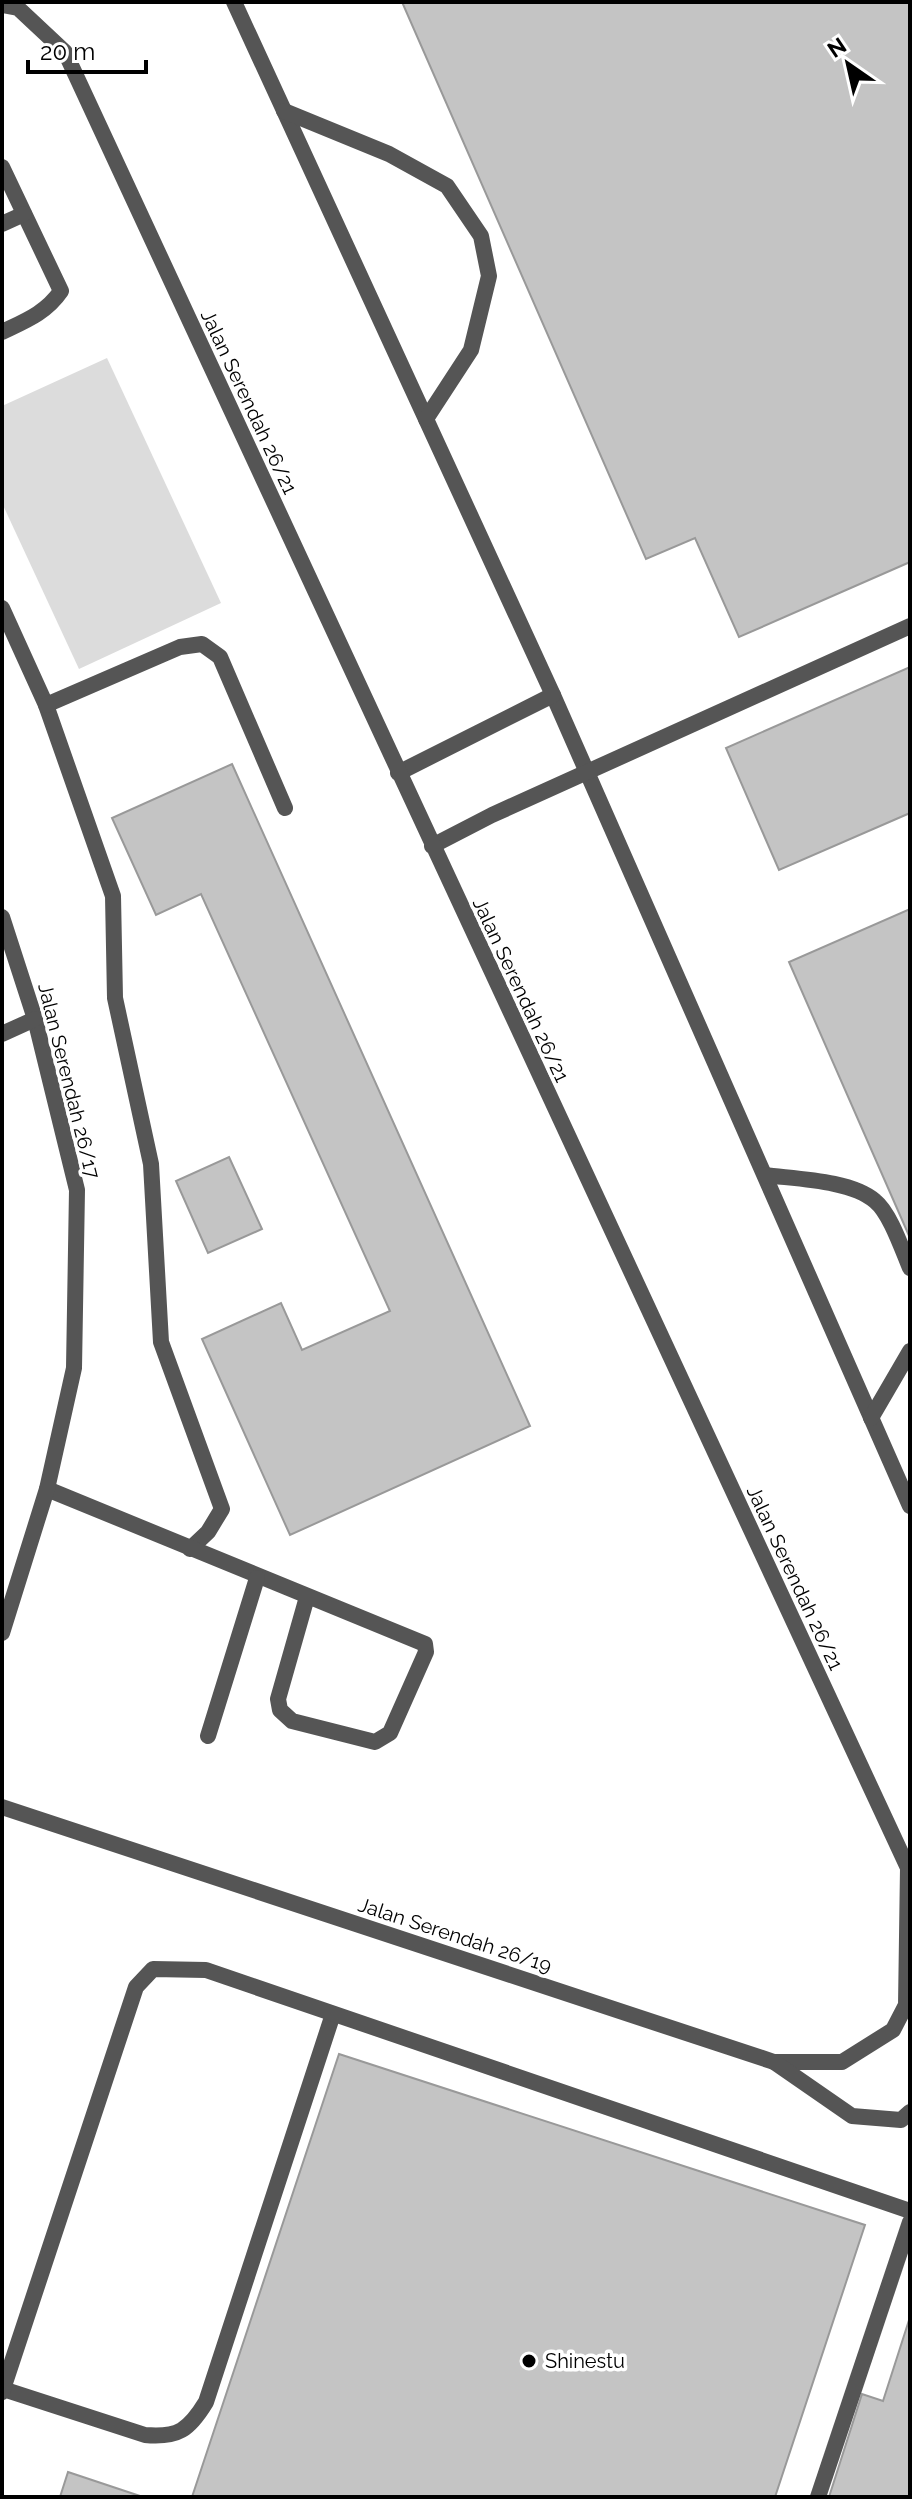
<svg xmlns="http://www.w3.org/2000/svg" width="912" height="2499" viewBox="0 0 912 2499" font-family="Raleway,sans-serif">
<style>
.green{fill:#dcdcdc}
.building{fill:#c4c4c4;stroke:#999;stroke-width:2}
.lines{fill:none;stroke-linecap:round;stroke-linejoin:round}
.lane{stroke:#555;stroke-width:16}
.street{stroke:#555;stroke-width:16}
.poi-dot{fill:#000;stroke:#fff;stroke-width:3}
.labels{text-anchor:middle;dominant-baseline:central;stroke-width:7;stroke-linejoin:round;paint-order:stroke}
.street-label{font-size:20px;fill:#000;stroke:#fff}
.poi-label{font-size:20px;fill:#000;stroke:#fff;text-anchor:start}
</style>
<rect width="100%" height="100%" fill="#fff"/>
<!-- green -->
<path class="green" d="M 107,358 L 221,603 L 79,669 L 2,503 L 2,406 Z"/>
<!-- building -->
<g class="building">
<path d="M 402,2 L 910,2 L 910,562 L 739,637 L 695,538 L 646,559 Z"/>
<path d="M 910,667 L 910,813 L 779,870 L 726,748 Z"/>
<path d="M 232,764 L 530,1426 L 290,1535 L 202,1339 L 281,1303 L 302,1350 L 390,1311 L 201,894 L 156,915 L 112,818 Z"/>
<path d="M 910,909 L 910,1238 L 789,962 Z"/>
<path d="M 229,1157 L 262,1229 L 208,1253 L 176,1181 Z"/>
<path d="M 339,2054 L 865,2225 L 775,2497 L 192,2497 Z"/>
<path d="M 910,2317 L 910,2497 L 829,2497 L 862,2394 L 883,2401 Z"/>
<path d="M 68,2472 L 143,2497 L 60,2497 Z"/>
</g>
<g class="lines">
<!-- lane -->
<g class="lane">
<path d="M 234,2 L 553,695 L 910,1506"/>
<path d="M 284,111 L 389,154 L 447,186 L 481,236 L 489,276 L 471,350 L 426,419"/>
<path d="M 2,167 L 61,291 C 46,313 25,321 2,332"/>
<path d="M 2,224 L 24,214"/>
<path d="M 2,608 L 46,705 L 113,896 L 115,998 L 151,1164 L 161,1342 L 222,1509 L 208,1532 L 190,1549"/>
<path d="M 46,705 L 180,647 L 202,644 L 220,657 L 285,808"/>
<path d="M 398,773 L 553,695"/>
<path d="M 432,846 L 492,815 L 910,626"/>
<path d="M 765,1175 C 795,1179 851,1180 875,1201 C 890,1213 902,1249 910,1268"/>
<path d="M 871,1418 L 910,1351"/>
<path d="M 47,1489 L 425,1644 L 426,1652 L 390,1733 L 375,1742 L 292,1721 L 280,1710 L 278,1699 L 307,1597"/>
<path d="M 208,1736 L 257,1578"/>
<path d="M 3,2389 L 145,2435 C 178,2438 189,2430 206,2402 L 333,2014"/>
<path d="M 2,2392 L 136,1987 L 153,1969 L 206,1970 L 910,2211"/>
<path d="M 818,2497 L 910,2222"/>
</g>
<!-- street -->
<g class="street">
<path d="M 2,5 L 18,8 L 65,52 L 908,1868 L 906,2005 L 893,2030 L 842,2062 L 774,2062 L 2,1807"/>
<path d="M 2,917 L 35,1019 L 77,1190 L 74,1368 L 47,1489 L 2,1633"/>
<path d="M 2,1034 L 35,1019"/>
<path d="M 774,2062 L 852,2116 L 901,2120 L 910,2112"/>
</g>
</g>
<!-- markers -->
<circle class="poi-dot" cx="529" cy="2361" r="8"/>
<g class="labels">
<!-- street labels -->
<g class="street-label">
<text transform="translate(249 402) rotate(65)">Jalan Serendah 26/21</text>
<text transform="translate(521 990) rotate(65)">Jalan Serendah 26/21</text>
<text transform="translate(69 1081) rotate(76)">Jalan Serendah 26/17</text>
<text transform="translate(795 1578) rotate(65)">Jalan Serendah 26/21</text>
<text transform="translate(455 1935) rotate(18)">Jalan Serendah 26/19</text>
</g>
<!-- poi labels -->
<g class="poi-label">
<text x="545" y="2361">Shinestu</text>
</g>
</g>
<!-- border -->
<rect width="912" height="2499" fill="none" stroke="#000000" stroke-width="8"/>
<!-- north arrow -->
<g transform="translate(848 64) rotate(326)" stroke="#ffffff" stroke-width="6" paint-order="stroke">
<path d="M0-6L14 30L0 20L-14 30Z" fill="#000000"/>
<text y="-12" font-size="22" font-weight="bold" text-anchor="middle" fill="#000000">N</text>
</g>
<!-- scale -->
<path d="M28 60v12h118v-12" fill="none" stroke="#000000" stroke-width="4"/>
<text x="40" y="60" font-size="24" fill="#000000" stroke="#ffffff" stroke-width="6" paint-order="stroke">20 m</text>
</svg>
